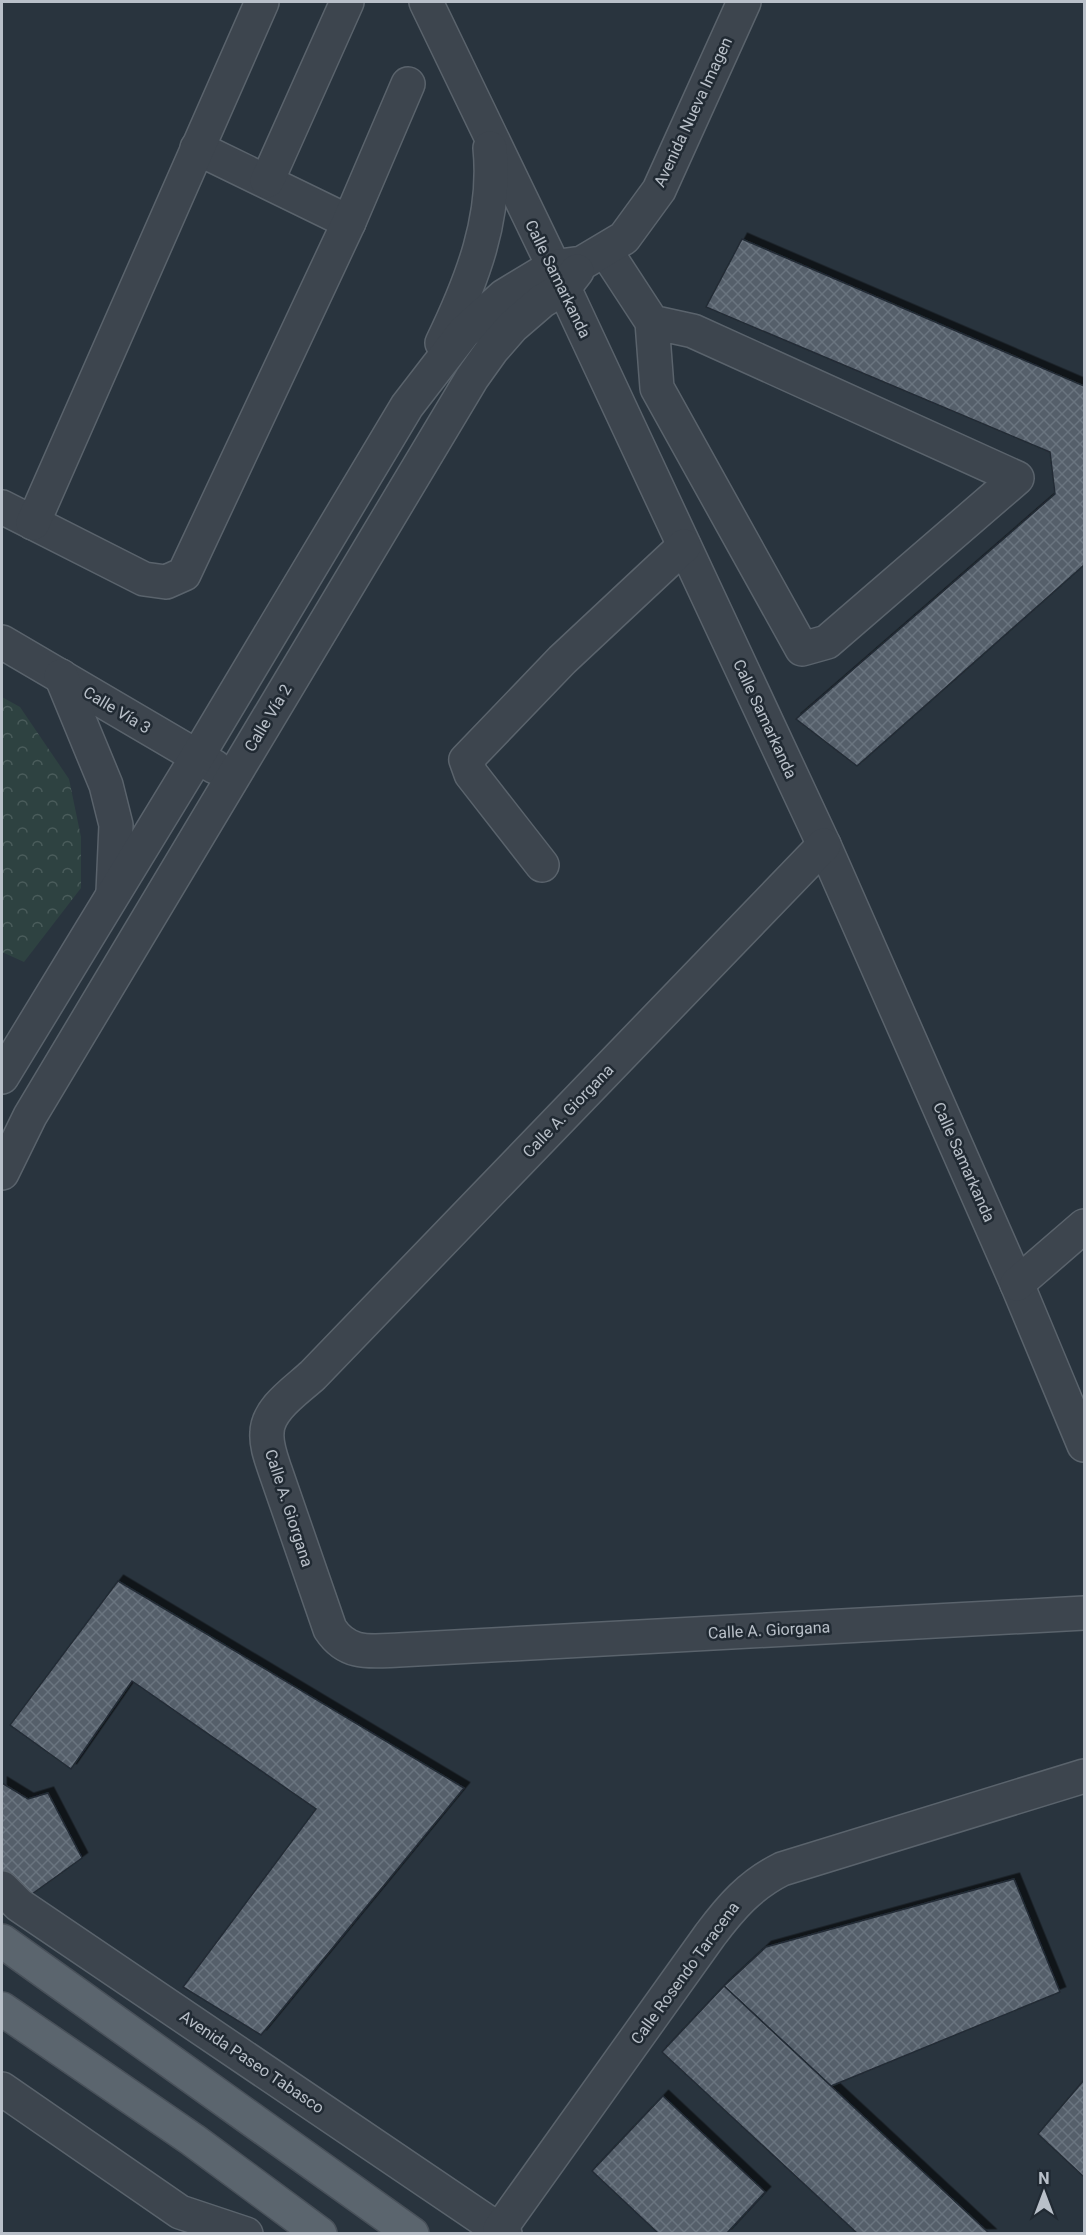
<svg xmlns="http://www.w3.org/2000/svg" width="1086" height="2235" viewBox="0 0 1086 2235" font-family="Roboto,sans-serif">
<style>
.forest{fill:url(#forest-crowns)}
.building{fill:url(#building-cross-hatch);stroke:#232c35;stroke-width:1.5;filter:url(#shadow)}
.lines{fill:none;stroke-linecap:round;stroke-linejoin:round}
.minor-casing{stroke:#5a636c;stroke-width:36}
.major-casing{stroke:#49515a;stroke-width:36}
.minor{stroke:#3d454e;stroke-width:33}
.major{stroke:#5b656e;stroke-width:33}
.labels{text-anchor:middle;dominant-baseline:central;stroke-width:5;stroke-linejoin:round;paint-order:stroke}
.street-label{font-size:16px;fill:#b9c0c9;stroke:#212a33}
</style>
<defs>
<pattern id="forest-crowns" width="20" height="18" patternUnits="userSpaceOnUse" patternTransform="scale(1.5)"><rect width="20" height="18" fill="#2e4241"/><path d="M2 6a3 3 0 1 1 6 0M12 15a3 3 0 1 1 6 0" fill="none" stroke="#4a5c5b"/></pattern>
<pattern id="building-cross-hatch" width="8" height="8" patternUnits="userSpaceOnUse" patternTransform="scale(1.5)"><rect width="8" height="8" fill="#555f6b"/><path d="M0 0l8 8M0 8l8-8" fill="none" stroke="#6b747f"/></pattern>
<filter id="shadow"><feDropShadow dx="5.5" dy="-5.5" stdDeviation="0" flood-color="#0009"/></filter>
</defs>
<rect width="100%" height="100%" fill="#29343e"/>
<!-- forest -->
<path class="forest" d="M 2,697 L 20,707 L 69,779 L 81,837 L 81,888 L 24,962 L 2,952 Z"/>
<!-- building -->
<g class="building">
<path d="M 742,239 L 1084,386 L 1084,565 L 857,766 L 796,719 L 1055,494 L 1050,452 L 706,307 Z"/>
<path d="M 118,1581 L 464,1788 L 261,2035 L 183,1987 L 316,1809 L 132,1681 L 71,1769 L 10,1725 Z"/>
<path d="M 2,1783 L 28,1799 L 48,1793 L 82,1858 L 25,1899 L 2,1879 Z"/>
<path d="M 1014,1879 L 1060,1992 L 831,2086 L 724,1986 L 766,1947 Z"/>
<path d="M 724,1986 L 831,2086 L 990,2234 L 858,2234 L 662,2052 Z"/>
<path d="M 1084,2080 L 1084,2177 L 1038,2134 Z"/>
<path d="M 663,2096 L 765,2192 L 726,2234 L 659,2234 L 592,2171 Z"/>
</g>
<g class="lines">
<!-- minor casing -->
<g class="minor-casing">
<g id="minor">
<path d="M 426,2 L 564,288 L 824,845 L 1017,1284 L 1084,1445"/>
<path d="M 197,148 L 349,222"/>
<path d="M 267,181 L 347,2"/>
<path d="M 605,250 L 652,322 L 657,388 L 802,649 L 827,642 L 1017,478 L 693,331 L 652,322"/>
<path d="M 442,343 C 472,281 497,217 490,148"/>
<path d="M 2,507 L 144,579 L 166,582 L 184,574 L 349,222 L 408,84"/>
<path d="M 33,523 L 262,2"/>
<path d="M 2,642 L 215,767"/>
<path d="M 61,676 L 106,785 L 116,825 L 113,892"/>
<path d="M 824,845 L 313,1375 C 297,1390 267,1409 267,1433 C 266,1445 271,1458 275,1470 L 330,1629 C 348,1656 371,1651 399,1650 L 1084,1613"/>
<path d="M 542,865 L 471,774 L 466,760 L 562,660 L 684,546"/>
<path d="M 2,1077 L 197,757 L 407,406 L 464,332 L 504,296 L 552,267 L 582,263 L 624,238 L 659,190 L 744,2"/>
<path d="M 2,1173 L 30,1116 L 472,378 L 492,350 L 513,326 L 542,301 L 564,288 L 577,271"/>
<path d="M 1017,1284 L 1084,1226"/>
<path d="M 2,1888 L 19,1905 L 505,2234"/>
<path d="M 2,2089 L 180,2212 L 246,2234"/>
<path d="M 500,2229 L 710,1935 C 731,1907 750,1885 782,1869 L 1084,1776"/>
</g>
</g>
<!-- major casing -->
<g class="major-casing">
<g id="major">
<path d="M 2,1941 L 412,2234"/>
<path d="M 2,2009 L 193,2140 L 320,2234"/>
</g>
</g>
<!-- minor -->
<use href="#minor" class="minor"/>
<!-- major -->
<use href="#major" class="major"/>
</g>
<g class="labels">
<!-- street labels -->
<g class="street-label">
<text transform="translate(693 112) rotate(-65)">Avenida Nueva Imagen</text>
<text transform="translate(558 279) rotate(64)">Calle Samarkanda</text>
<text transform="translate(117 710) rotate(31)">Calle Vía 3</text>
<text transform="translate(268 718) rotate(-59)">Calle Vía 2</text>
<text transform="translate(765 719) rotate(65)">Calle Samarkanda</text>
<text transform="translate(568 1111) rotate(-46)">Calle A. Giorgana</text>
<text transform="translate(964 1162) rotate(66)">Calle Samarkanda</text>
<text transform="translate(289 1508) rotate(72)">Calle A. Giorgana</text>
<text transform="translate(769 1630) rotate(-3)">Calle A. Giorgana</text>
<text transform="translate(685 1973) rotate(-54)">Calle Rosendo Taracena</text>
<text transform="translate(252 2062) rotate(34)">Avenida Paseo Tabasco</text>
</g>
</g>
<!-- border -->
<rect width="1086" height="2235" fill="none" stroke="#b9c0c9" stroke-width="6"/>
<!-- north arrow -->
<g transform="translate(1044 2193)" stroke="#212a33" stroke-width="4.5" paint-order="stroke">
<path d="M0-4.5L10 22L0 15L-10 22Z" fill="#b9c0c9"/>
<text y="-9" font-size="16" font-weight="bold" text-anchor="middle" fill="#b9c0c9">N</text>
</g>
</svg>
